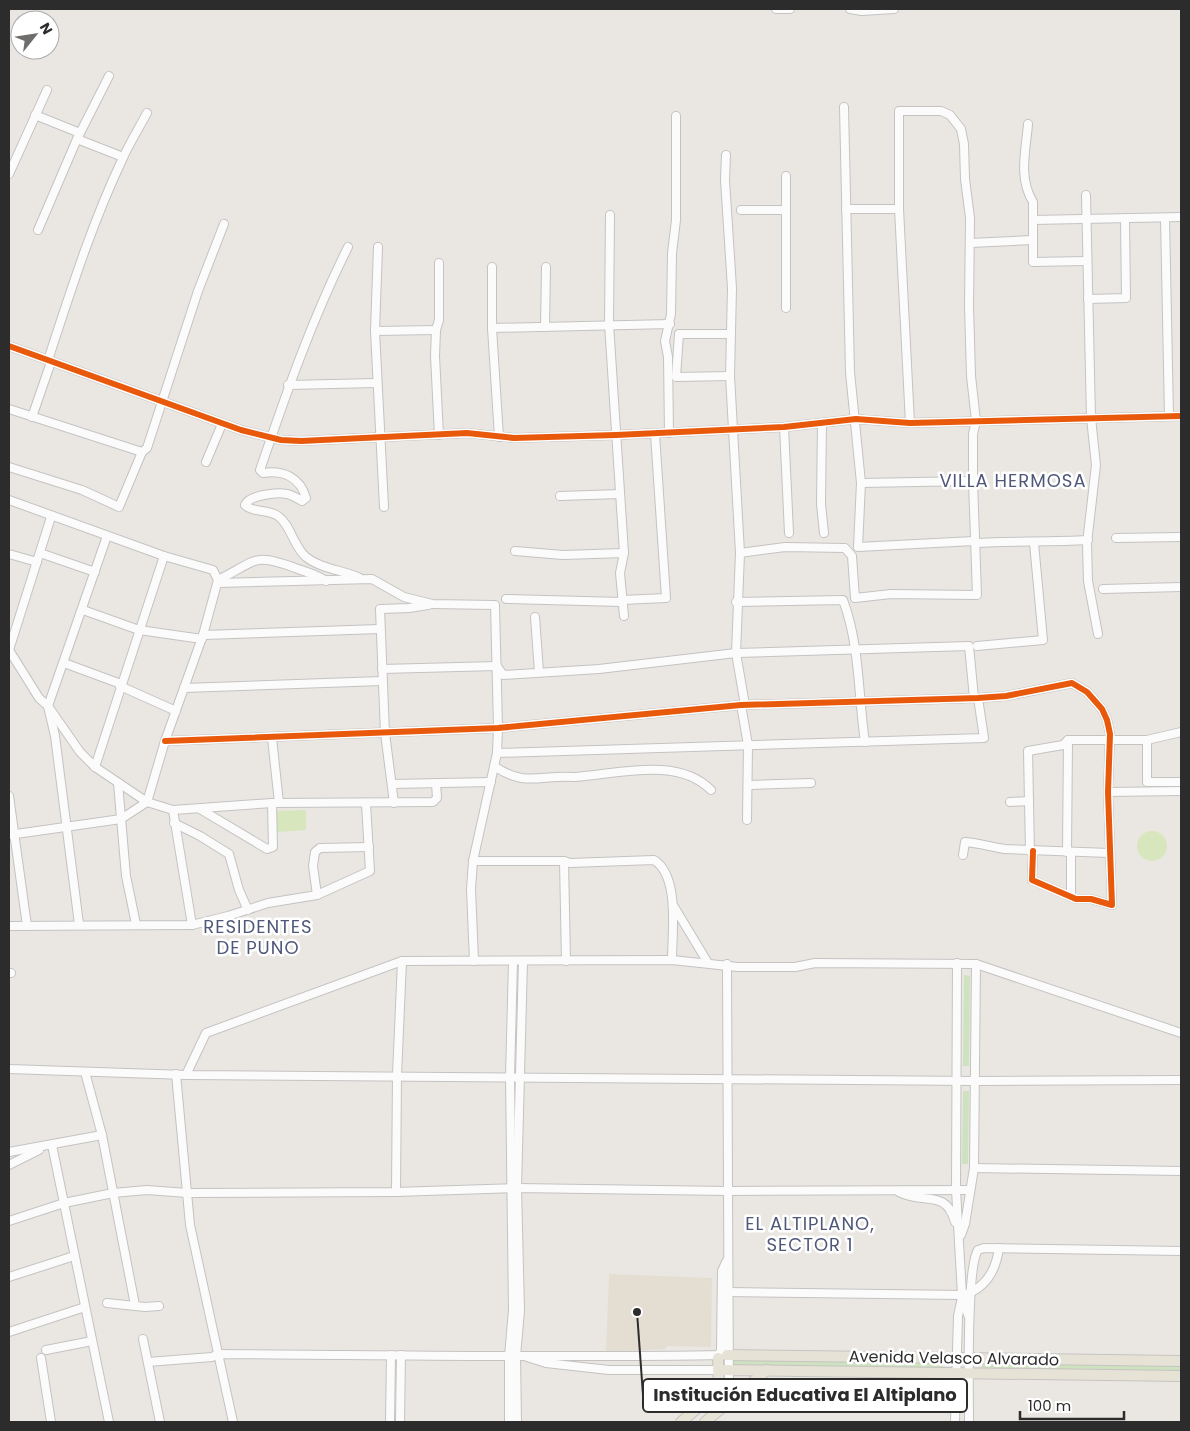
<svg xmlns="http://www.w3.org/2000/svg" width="1190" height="1431" viewBox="0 0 1190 1431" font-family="Poppins,sans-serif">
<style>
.education{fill:#e4ded2}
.green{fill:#cee2bf}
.pitch{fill:#d7e6bd}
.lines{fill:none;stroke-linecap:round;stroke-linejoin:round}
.minor-casing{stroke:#c4c3c2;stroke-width:10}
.major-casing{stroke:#c6c4c2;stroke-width:12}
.minor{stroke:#fcfbfb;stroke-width:8}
.major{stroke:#e6e2d6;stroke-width:10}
.cycleway-casing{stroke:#fff;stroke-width:9}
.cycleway{stroke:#e8590c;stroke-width:6}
.labels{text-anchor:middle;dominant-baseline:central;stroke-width:5;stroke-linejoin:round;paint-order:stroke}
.street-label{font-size:16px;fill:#2c2c2c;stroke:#fff}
.neighbourhood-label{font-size:18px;letter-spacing:1px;fill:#50587a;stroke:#fff}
.leader{fill:none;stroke:#2c2c2c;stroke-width:2}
.callout-dot{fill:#2c2c2c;stroke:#fff;stroke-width:2}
.callout{fill:#fff;stroke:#2c2c2c;stroke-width:2}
.callout-label{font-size:18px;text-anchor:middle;font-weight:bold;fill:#2c2c2c}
</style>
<rect width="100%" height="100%" fill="#eae7e3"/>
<!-- education -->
<path class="education" d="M 609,1274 L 712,1278 L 711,1347 L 666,1346 L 666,1349 L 606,1352 Z"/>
<!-- green -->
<g class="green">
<path d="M 964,975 L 970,976 L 969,1066 L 963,1066 Z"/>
<path d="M 963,1091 L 969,1091 L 968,1164 L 962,1164 Z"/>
<path d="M 732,1360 L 943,1361 L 943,1369 L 733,1365 Z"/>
<path d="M 982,1362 L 1181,1365 L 1181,1372 L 982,1369 Z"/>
</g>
<!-- pitch -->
<g class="pitch">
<path d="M 306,810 L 306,830 L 277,832 L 277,811 Z"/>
<circle cx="1152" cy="846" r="15"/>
</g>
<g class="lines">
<!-- minor casing -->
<g class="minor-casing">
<g id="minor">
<path d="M 776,9 L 790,9"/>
<path d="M 850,9 L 862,11 L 894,9"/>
<path d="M 844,107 L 850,372 L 861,483 L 858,547 L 974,541"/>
<path d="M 35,115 L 80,133"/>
<path d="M 1028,124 C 1026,150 1018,178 1033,202 L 1033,262 L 1087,261"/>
<path d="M 77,139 L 123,157"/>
<path d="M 726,155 L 725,180 L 732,288 L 730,376 L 740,553 L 736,653 L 745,705"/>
<path d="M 9,174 L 47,90"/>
<path d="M 786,176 L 786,308"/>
<path d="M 1086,195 L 1091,418 L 1096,465 L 1087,543 L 1088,581 L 1098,634"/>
<path d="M 846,209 L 899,209"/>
<path d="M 741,210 L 786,210"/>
<path d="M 610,215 L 609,324 L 624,553 L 620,573 L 624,616"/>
<path d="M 1165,218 L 1169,416"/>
<path d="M 1033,220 L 1181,217"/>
<path d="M 38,230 L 77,139 L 109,76"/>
<path d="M 970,243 L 1033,240"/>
<path d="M 348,247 C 312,319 286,394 260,470 L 263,473 C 283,470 300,477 306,498 L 302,501 C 297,498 292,495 287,494 C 277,492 249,495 245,505 C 253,513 268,509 278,516 C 291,525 293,546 306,557 C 321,569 343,570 360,578"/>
<path d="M 378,247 L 375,331 L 384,507"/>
<path d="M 492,267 L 492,328 L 499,437"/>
<path d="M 1088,299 L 1126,298 L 1125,218"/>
<path d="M 545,327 L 546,267"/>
<path d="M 492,328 L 670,324"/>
<path d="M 375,331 L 436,330"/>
<path d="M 9,346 L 241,430 L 281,440 L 301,441 L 467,433 L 514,438 L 616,435 L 784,427 L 856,419 L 910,423 L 1181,416"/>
<path d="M 48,360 C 70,293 92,223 122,160 C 129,144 139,128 147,113"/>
<path d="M 730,376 L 676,377 L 679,334 L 731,334"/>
<path d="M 288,385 L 377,383"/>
<path d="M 9,409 L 142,452"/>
<path d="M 32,417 L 51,362"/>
<path d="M 822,423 L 821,504 L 824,533"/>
<path d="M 784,427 L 789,533"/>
<path d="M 669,433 L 668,357 L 665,341 L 671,314 L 672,253 L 676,220 L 676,116"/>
<path d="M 439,435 L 435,356 L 436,330 L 439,320 L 439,263"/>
<path d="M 206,462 L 222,424"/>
<path d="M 9,467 L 82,490 L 119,507 L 142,452 L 147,448 L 198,291 L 224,224"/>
<path d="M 861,483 L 973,481"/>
<path d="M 560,496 L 620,494"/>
<path d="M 9,500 L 164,556 L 213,570 L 218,580 L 203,635 L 165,741 L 147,802 L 121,819 L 9,835"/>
<path d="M 1116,538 L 1181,537"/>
<path d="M 975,543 C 1013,541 1050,542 1088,540"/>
<path d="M 515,551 L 563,555 L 624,553"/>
<path d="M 40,553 L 95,572"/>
<path d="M 740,553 L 785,547 L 845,548 L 852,556 L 855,598 L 891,594 L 977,595 L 973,481 L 973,434 L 976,421 L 971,376 L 969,306 L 970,218 L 965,179 L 964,144 L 961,129 L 950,115 L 941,111 L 899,111 L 899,209 L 910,423"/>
<path d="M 9,554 L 37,562"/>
<path d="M 218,580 C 258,560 253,552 298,569 C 309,573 316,574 326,581"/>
<path d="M 218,583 L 372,579 L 404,597 L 432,604 L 495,605 L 498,728 L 497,753 L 473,861 L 471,889 L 474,961"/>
<path d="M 1103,589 L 1181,587"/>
<path d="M 506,599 L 622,602"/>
<path d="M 622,600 L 666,598 L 655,434"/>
<path d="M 736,602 L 843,600 C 860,645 858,695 865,742"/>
<path d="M 83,610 L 139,630 L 202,639"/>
<path d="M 535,617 L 539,672"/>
<path d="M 203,635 L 380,629"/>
<path d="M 977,646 L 1043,640 L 1034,543"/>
<path d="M 9,650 L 39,698 L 48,706 L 80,752 L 95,767 L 147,802 L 173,810 L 272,803 L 433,802 L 437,798 L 436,783"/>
<path d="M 9,650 L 51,517"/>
<path d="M 64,663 L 121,684"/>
<path d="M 382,669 L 497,666 L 503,675 L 599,669 L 736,653 L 969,646 L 974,698"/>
<path d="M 120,686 L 176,711"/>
<path d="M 184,688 L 382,681"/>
<path d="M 741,705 L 748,745 L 747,820"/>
<path d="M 272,738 L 279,803"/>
<path d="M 1147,740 L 1147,782 L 1181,782"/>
<path d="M 165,741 L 498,728 L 741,705 L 978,698 L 1006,696 L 1072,683 L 1087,692 L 1102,709 L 1107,720 L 1110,734 L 1108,792 L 1112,905 L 1091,899 L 1076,899 L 1032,880 L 1033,851"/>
<path d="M 497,753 L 984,738 L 978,698"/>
<path d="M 494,766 C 526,788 540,774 575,777 C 618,774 678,756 711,790"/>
<path d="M 95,767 L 164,556"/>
<path d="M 118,783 L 126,876 L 136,924"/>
<path d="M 392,784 L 491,782"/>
<path d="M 749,785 L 811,783"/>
<path d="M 1108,792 L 1181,791"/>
<path d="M 9,796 L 27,926"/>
<path d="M 1010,802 L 1029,801"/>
<path d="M 394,803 L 385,733 L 380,609 L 409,608 L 428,605"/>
<path d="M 200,809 L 267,849 L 273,847 L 272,803"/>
<path d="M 173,810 L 192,925"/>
<path d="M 174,823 L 200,836 L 229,854 L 239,890 L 248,910"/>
<path d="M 1030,851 L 1028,751 L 1063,745 L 1068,740 L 1147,740 L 1181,732"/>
<path d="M 1067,852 L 1068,740"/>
<path d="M 1071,852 L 1071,897"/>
<path d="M 963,855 L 965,842 C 979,843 991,847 1005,849 L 1109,853"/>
<path d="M 473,861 L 564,861 L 570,863 L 654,860 C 680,876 672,933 672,960"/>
<path d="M 564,861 L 566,961"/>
<path d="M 317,895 L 313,866 L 315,852 L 320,848 L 369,847"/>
<path d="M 673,905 L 708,963"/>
<path d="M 79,924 L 55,736 L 48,706 L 107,536"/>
<path d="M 9,926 L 192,925 L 228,916 L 268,903 L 317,895 L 370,871 L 366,804"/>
<path d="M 957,963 L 956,1190 L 962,1295 L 968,1315"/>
<path d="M 727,964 L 729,1403"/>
<path d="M 9,973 L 11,973"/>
<path d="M 9,1069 L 186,1075 L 976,1081 L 1181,1080"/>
<path d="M 85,1072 L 102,1135 L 135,1305"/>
<path d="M 176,1074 L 190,1225 L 233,1422"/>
<path d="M 186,1075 L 206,1033 L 402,961 L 672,960 L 738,967 L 795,967 L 815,963 L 976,964 L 1181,1033"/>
<path d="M 52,1145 L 109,1422"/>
<path d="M 9,1152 L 102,1135"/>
<path d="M 9,1165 L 39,1150"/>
<path d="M 974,1168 L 1181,1171"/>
<path d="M 396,1192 L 397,1075 L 402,961"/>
<path d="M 899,1192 C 923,1205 946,1188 955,1222"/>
<path d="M 9,1221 L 64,1203 L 113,1193 L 147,1190 L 187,1193 L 396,1192 L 517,1188 L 728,1191 L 970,1190"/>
<path d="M 961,1235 L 965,1224 L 974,1168 L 976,964"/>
<path d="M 9,1277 L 74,1256"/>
<path d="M 727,1292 L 964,1295 C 986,1288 996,1270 999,1248"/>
<path d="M 107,1303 L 145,1307 L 159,1306"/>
<path d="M 9,1332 L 85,1307"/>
<path d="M 143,1339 L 160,1422"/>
<path d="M 46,1350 L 92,1341"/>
<path d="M 524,1356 L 546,1363 L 609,1370 L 718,1370"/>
<path d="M 41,1358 L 51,1422"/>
<path d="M 718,1358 L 721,1350 L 722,1271 L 726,1262"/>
<path d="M 148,1362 L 212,1357 L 218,1354 C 388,1355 557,1358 727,1355"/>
<path d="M 712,1398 L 715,1402 L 716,1413"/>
<path d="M 390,1422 L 391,1355"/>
<path d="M 400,1422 L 401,1355"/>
<path d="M 509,1422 L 509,1356 L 513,1310 L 510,1077 L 513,961"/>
<path d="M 517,1422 L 516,1356 L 520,1311 L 517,1188 L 523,961"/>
<path d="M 955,1422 L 958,1316 L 962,1297"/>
<path d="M 969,1422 C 969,1394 966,1267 978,1250 L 984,1248 L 1181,1251"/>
</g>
</g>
<!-- major casing -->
<g class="major-casing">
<g id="major">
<path d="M 727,1355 L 1181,1361"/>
<path d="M 718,1370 L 1181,1376"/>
<path d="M 681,1422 L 719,1390 L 718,1358"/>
<path d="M 705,1422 L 767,1370"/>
</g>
</g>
<!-- minor -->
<use href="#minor" class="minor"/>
<!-- major -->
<use href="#major" class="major"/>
<!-- cycleway casing -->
<g class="cycleway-casing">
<g id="cycleway">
<path d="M 9,346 L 241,430 L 281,440 L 301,441 L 467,433 L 514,438 L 616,435 L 784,427 L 856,419 L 910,423 L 1181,416"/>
<path d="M 165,741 L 498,728 L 741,705 L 978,698 L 1006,696 L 1072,683 L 1087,692 L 1102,709 L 1107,720 L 1110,734 L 1108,792 L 1112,905 L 1091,899 L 1076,899 L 1032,880 L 1033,851"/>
</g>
</g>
<!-- cycleway -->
<use href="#cycleway" class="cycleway"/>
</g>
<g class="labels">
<!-- street labels -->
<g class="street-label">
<text transform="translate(954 1358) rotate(1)">Avenida Velasco Alvarado</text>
</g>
<!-- neighbourhood labels -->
<g class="neighbourhood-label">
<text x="1013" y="480">VILLA HERMOSA</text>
<text x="258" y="926">RESIDENTES<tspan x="258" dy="21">DE PUNO</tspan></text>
<text x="810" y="1223">EL ALTIPLANO,<tspan x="810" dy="21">SECTOR 1</tspan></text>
</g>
</g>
<!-- callouts -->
<path class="leader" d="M637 1312L643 1395"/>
<circle class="callout-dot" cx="637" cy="1312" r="5"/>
<rect class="callout" x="643" y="1379" width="324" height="33" rx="5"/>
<g class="callout-label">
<text x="805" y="1401">Institución Educativa El Altiplano</text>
</g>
<!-- border -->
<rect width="1190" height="1431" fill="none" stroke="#2c2c2c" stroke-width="20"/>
<!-- north arrow -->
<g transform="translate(35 35) rotate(60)"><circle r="24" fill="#ffffff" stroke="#ababab"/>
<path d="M0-4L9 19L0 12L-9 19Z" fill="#6e6d6c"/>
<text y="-8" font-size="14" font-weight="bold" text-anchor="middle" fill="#2c2c2c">N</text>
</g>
<!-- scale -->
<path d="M1020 1411v8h104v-8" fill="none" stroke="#2c2c2c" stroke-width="2.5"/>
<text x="1028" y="1411" font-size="15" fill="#2c2c2c" stroke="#ffffff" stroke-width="4" paint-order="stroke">100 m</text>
</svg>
